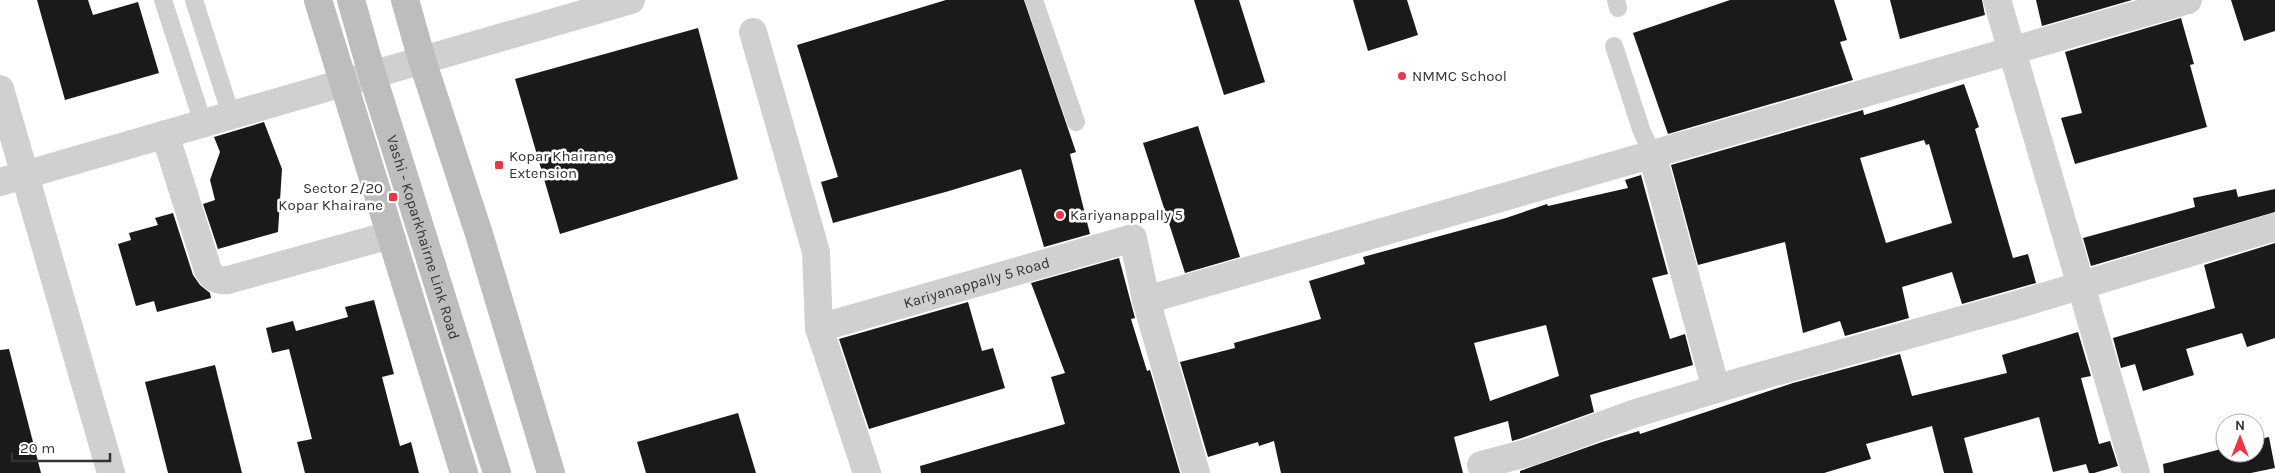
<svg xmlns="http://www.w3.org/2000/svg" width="2275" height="473" viewBox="0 0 2275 473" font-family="Karla,sans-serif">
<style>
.building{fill:#1a1a1a;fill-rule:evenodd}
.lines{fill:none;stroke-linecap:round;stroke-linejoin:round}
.lane{stroke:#d0d0d0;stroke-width:18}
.street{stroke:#d0d0d0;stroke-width:28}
.secondary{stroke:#bdbdbd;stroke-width:28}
.poi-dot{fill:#e63946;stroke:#fff;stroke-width:2}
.labels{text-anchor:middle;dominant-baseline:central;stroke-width:5;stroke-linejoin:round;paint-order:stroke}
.poi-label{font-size:15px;fill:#333;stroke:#fff;text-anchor:start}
.street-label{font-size:15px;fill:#333;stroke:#fff}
</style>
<rect width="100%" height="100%" fill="#fff"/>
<!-- building -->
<g class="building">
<path d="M 37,0 L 88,0 L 93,15 L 138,2 L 159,73 L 65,100 Z"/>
<path d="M 946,0 L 1024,0 L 1076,152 L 1070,154 L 1090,234 L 1044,247 L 1021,169 L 949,191 L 833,223 L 821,182 L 838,177 L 797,45 Z"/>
<path d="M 1194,0 L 1239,0 L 1265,82 L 1224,95 Z"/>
<path d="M 1353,0 L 1407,0 L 1418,35 L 1368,51 Z"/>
<path d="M 1730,0 L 1834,0 L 1847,40 L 1840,42 L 1853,80 L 1668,134 L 1633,33 Z"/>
<path d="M 1890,0 L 1982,0 L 1985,15 L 1900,39 Z"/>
<path d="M 2036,0 L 2132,0 L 2042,26 Z"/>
<path d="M 2231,0 L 2275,0 L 2275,31 L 2244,41 Z"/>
<path d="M 2181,18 L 2194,64 L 2190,65 L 2207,127 L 2075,164 L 2061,118 L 2082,113 L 2065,52 Z"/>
<path d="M 698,28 L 738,179 L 560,234 L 515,79 Z"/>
<path d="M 1964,84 L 1979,127 L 1975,129 L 2013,258 L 2028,254 L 2036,283 L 1962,304 L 1952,272 L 1902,287 L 1909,318 L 1845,336 L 1840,321 L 1803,333 L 1785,242 L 1698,265 L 1671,165 L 1863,110 L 1864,115 L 1894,106 ZM 1924,140 L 1926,145 L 1929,144 L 1952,223 L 1886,243 L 1860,158 Z"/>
<path d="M 264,122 L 282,169 L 278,232 L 218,249 L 203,204 L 215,200 L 210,180 L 220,152 L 214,137 Z"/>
<path d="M 1198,126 L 1240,257 L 1185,273 L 1143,143 Z"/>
<path d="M 1641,175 L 1668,274 L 1652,278 L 1670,339 L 1685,334 L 1693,365 L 1590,395 L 1594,412 L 1522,438 L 1512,441 L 1508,421 L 1454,437 L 1463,473 L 1281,473 L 1274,441 L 1259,446 L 1258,442 L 1208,457 L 1180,362 L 1235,348 L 1234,343 L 1321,319 L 1309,281 L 1365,264 L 1363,257 L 1506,218 L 1547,204 L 1548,206 L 1628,188 L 1625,180 ZM 1546,325 L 1559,376 L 1490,401 L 1474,343 Z"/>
<path d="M 2236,189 L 2238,197 L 2275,189 L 2275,212 L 2091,266 L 2083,238 L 2195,207 L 2193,198 Z"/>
<path d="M 173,213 L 193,275 L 200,285 L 210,293 L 211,298 L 157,312 L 154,301 L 136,306 L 118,244 L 131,240 L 129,233 L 158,225 L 155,218 Z"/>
<path d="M 2275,243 L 2275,338 L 2247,347 L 2242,333 L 2186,349 L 2194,375 L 2143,391 L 2135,364 L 2121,368 L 2113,338 L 2215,308 L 2204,265 Z"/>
<path d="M 1119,258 L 1135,318 L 1131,319 L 1147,371 L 1150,370 L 1180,473 L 921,473 L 920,466 L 1065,424 L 1051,377 L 1065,373 L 1031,283 Z"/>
<path d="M 374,300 L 394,374 L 382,377 L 400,446 L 411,442 L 419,473 L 305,473 L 297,442 L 312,439 L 289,349 L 272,353 L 266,328 L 293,321 L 296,331 L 348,317 L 345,307 Z"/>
<path d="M 968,302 L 982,351 L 993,348 L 1005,388 L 869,429 L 839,339 Z"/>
<path d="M 2078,332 L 2091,376 L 2081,378 L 2099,444 L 2110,441 L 2118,466 L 2094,473 L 2089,473 L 2086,464 L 2053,472 L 2039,417 L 1964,438 L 1973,473 L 1944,473 L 1932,426 L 1866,444 L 1871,459 L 1824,473 L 1520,473 L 1520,471 L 1602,442 L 1639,431 L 1640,434 L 1793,383 L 1900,354 L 1912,396 L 2007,373 L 2002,355 Z"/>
<path d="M 9,349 L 41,473 L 0,473 L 0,350 Z"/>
<path d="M 215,365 L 242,473 L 168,473 L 145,382 Z"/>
<path d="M 738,413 L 756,473 L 646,473 L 637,442 Z"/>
<path d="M 2269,437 L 2275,468 L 2251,473 L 2164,473 L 2163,464 L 2225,448 L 2225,453 L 2255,453 L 2255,440 Z"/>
</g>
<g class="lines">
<!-- lane -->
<g class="lane">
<path d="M 163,0 L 203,123"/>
<path d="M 194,0 L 231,115"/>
<path d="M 1034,0 L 1076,122"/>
<path d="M 1616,0 L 1618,8"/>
<path d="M 1614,46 L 1641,129 L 1652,154"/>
</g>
<!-- street -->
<g class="street">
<path d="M 1997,0 L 2136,473"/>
<path d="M 753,32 L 816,252 L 819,328 L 867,473"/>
<path d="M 0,89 L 111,473"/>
<path d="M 165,134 L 208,270 C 213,279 218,281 228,280 L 390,235"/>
<path d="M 1652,154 L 1716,389"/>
<path d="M 0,182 L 631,0"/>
<path id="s1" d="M 819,328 L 1133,238 L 1146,300"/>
<path d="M 1481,465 L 1527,453 L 1633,414 L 1746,380 L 2016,305 L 2275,227"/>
<path d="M 1196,473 L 1146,300 L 2188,0"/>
</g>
<!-- secondary -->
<g class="secondary">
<path d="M 318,0 L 464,473"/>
<path id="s2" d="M 351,0 L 372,74 L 497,473"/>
<path d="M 405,0 L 422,60 L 479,234 L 551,473"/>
</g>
</g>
<!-- markers -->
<g class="poi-dot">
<circle cx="1402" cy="76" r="5"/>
<rect x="494" y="160" width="10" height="10" rx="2.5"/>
<rect x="388" y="192" width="10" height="10" rx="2.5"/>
<circle cx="1060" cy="215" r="5"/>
</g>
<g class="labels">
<!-- poi labels -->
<g class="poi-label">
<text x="1412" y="76">NMMC School</text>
<text x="509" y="156">Kopar Khairane<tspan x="509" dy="17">Extension</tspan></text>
<text x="383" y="188" text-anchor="end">Sector 2/20<tspan x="383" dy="17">Kopar Khairane</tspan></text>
<text x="1070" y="215">Kariyanappally 5</text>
</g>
<!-- street labels -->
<g class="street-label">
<text stroke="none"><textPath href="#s2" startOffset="248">Vashi - Koparkhairne Link Road</textPath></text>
<text stroke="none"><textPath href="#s1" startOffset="164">Kariyanappally 5 Road</textPath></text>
</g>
</g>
<!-- north arrow -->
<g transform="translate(2240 438)"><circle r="24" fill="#ffffff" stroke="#adadad"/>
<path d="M0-4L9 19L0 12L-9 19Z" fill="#e63946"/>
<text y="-8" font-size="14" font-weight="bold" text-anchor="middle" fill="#333333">N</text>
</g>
<!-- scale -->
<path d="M12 453v8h98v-8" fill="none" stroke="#333333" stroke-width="2.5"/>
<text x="20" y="453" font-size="15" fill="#333333" stroke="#ffffff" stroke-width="4" paint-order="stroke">20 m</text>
</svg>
